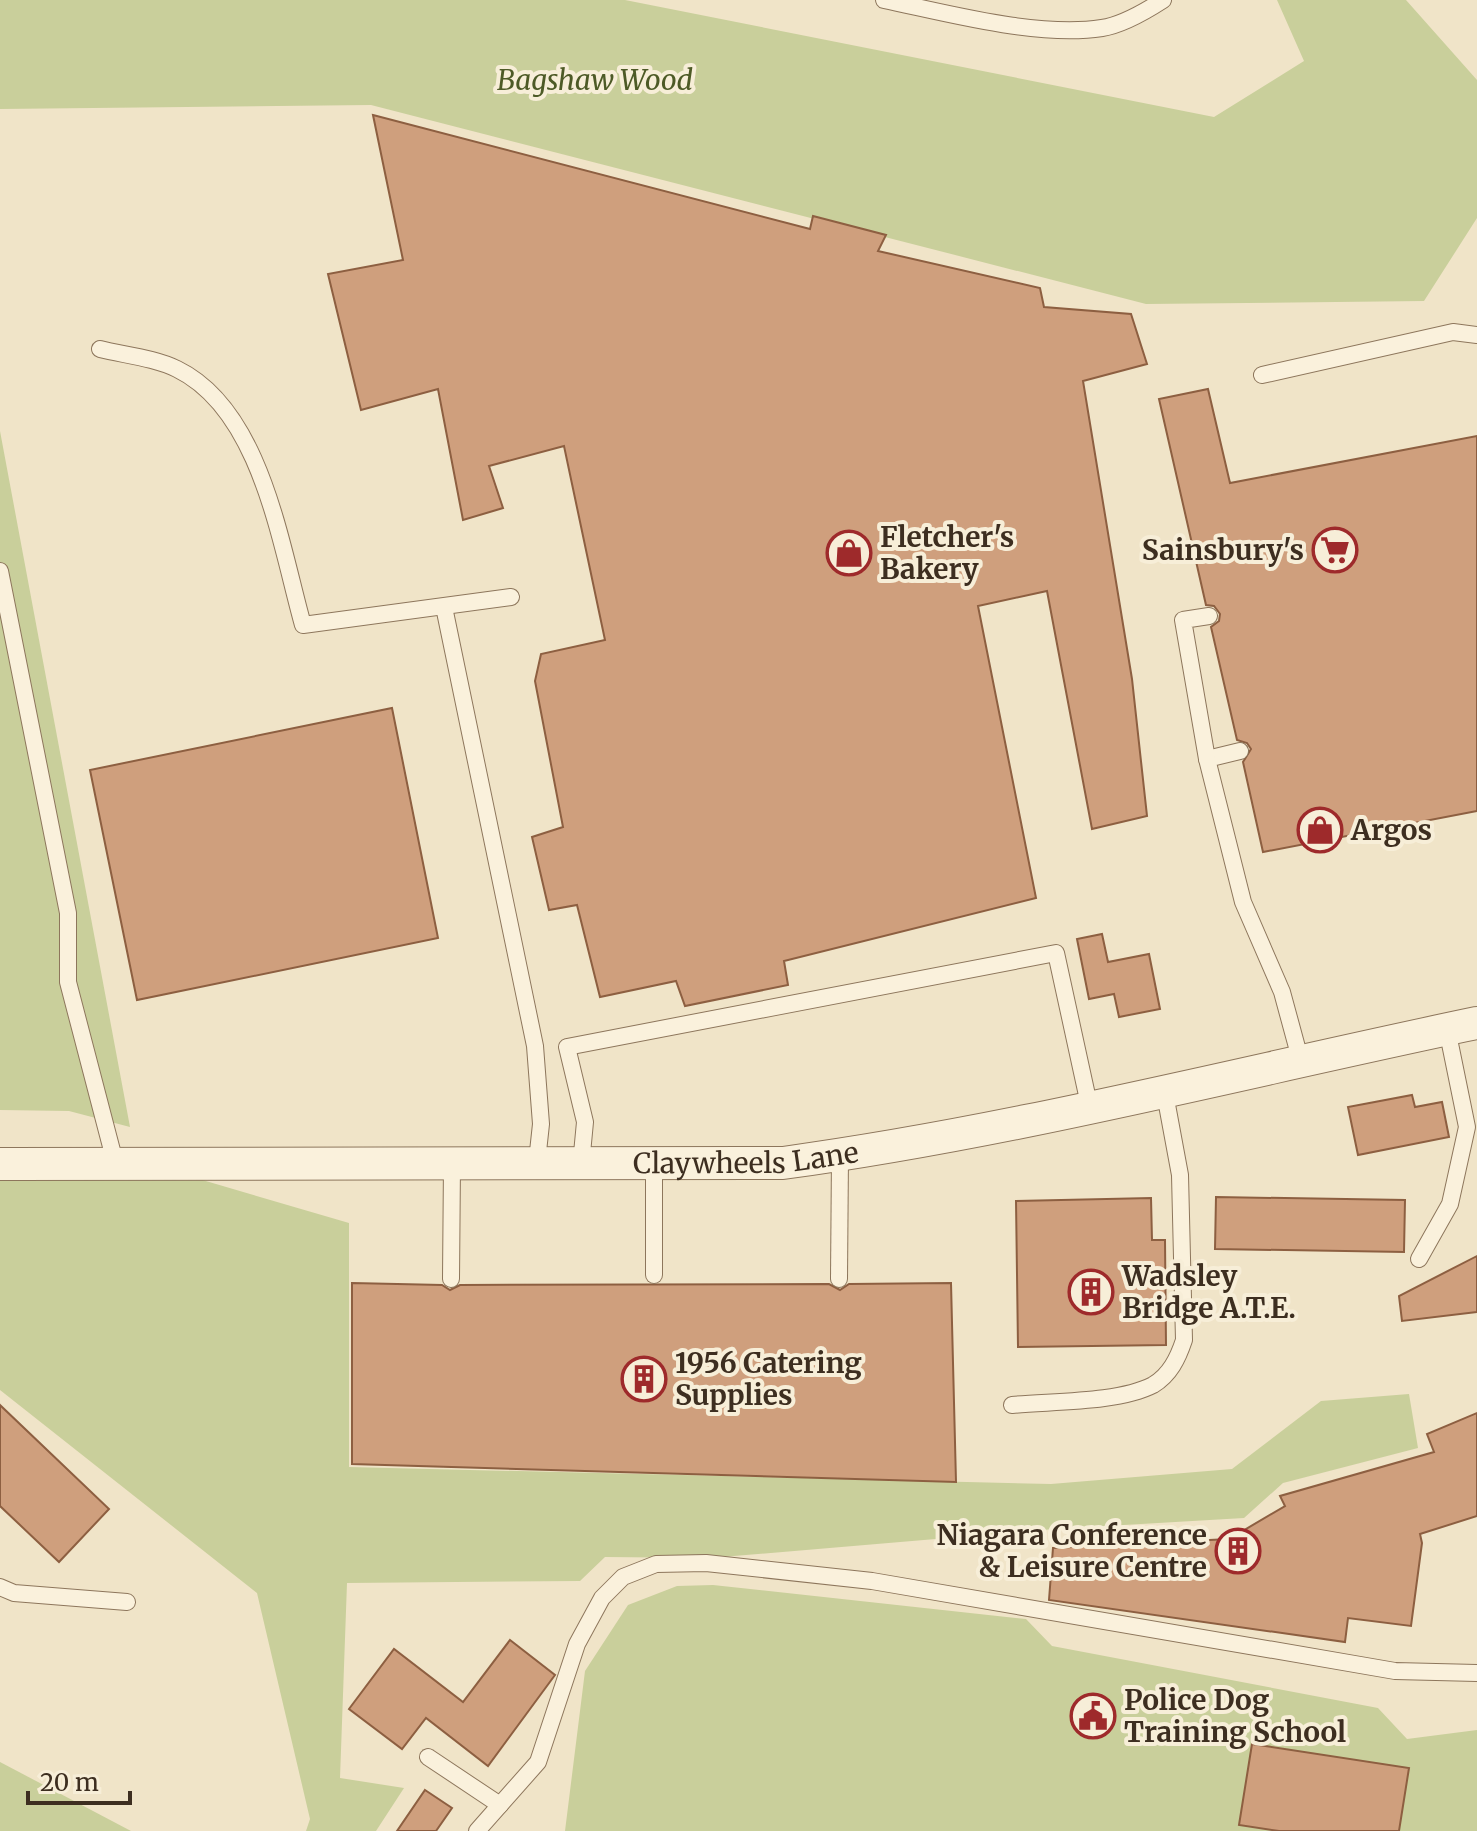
<svg xmlns="http://www.w3.org/2000/svg" width="1477" height="1831" viewBox="0 0 1477 1831" font-family="Merriweather,serif">
<style>
.green{fill:#c9cf9b}
.building{fill:#cf9f7d;stroke:#8d5f41;stroke-width:2}
.lines{fill:none;stroke-linecap:round;stroke-linejoin:round}
.service-casing{stroke:#8d765c;stroke-width:18}
.minor-casing{stroke:#8d765c;stroke-width:34}
.service{stroke:#faf1dc;stroke-width:16}
.minor{stroke:#faf1dc;stroke-width:32}
.labels{text-anchor:middle;dominant-baseline:central;stroke-width:8;stroke-linejoin:round;paint-order:stroke}
.park-label{font-size:28px;font-style:italic;fill:#4d5a26;stroke:#f7eed8}
.poi-label{font-size:28px;font-weight:bold;fill:#3d2e20;stroke:#f7eed8;text-anchor:start}
.street-label{font-size:28px;fill:#3d2e20;stroke:#f7eed8}
</style>
<rect width="100%" height="100%" fill="#f0e4c8"/>
<!-- green -->
<g class="green">
<path d="M 0,0 L 625,0 L 1214,117 L 1304,61 L 1277,0 L 1406,0 L 1477,80 L 1477,218 L 1424,301 L 1146,304 L 371,105 L 0,109 Z"/>
<path d="M 0,431 L 130,1127 L 69,1111 L 0,1110 Z"/>
<path d="M 0,1177 L 199,1179 L 349,1223 L 349,1467 L 1051,1484 L 1232,1469 L 1321,1401 L 1409,1394 L 1418,1448 L 1283,1483 L 1244,1518 L 1055,1529 L 710,1558 L 605,1557 L 580,1581 L 347,1583 L 340,1778 L 404,1788 L 376,1831 L 306,1831 L 310,1819 L 257,1593 L 0,1390 Z"/>
<path d="M 713,1585 L 1026,1619 L 1052,1646 L 1378,1708 L 1407,1739 L 1477,1730 L 1477,1831 L 565,1831 L 585,1671 L 628,1605 L 677,1586 Z"/>
<path d="M 0,1762 L 131,1831 L 0,1831 Z"/>
</g>
<!-- building -->
<g class="building">
<path d="M 373,115 L 810,229 L 813,216 L 886,235 L 878,251 L 1040,288 L 1044,307 L 1131,314 L 1147,364 L 1083,381 L 1132,679 L 1147,816 L 1092,829 L 1047,591 L 978,606 L 1036,898 L 784,961 L 788,985 L 685,1006 L 676,981 L 600,997 L 577,905 L 549,910 L 532,837 L 563,827 L 535,681 L 541,654 L 605,640 L 564,446 L 489,466 L 503,508 L 463,520 L 438,389 L 361,410 L 328,274 L 403,260 Z"/>
<path d="M 1208,389 L 1230,483 L 1477,436 L 1477,811 L 1263,852 L 1243,762 L 1251,749 L 1247,743 L 1237,740 L 1211,627 L 1219,621 L 1220,614 L 1214,606 L 1206,605 L 1159,399 Z"/>
<path d="M 392,708 L 438,938 L 137,1000 L 90,770 Z"/>
<path d="M 1102,934 L 1108,962 L 1149,954 L 1160,1009 L 1119,1017 L 1114,994 L 1089,999 L 1077,939 Z"/>
<path d="M 1412,1095 L 1415,1107 L 1442,1102 L 1449,1137 L 1358,1155 L 1348,1107 Z"/>
<path d="M 1216,1197 L 1405,1200 L 1404,1252 L 1215,1249 Z"/>
<path d="M 1151,1198 L 1152,1240 L 1165,1240 L 1166,1345 L 1018,1347 L 1016,1201 Z"/>
<path d="M 1477,1256 L 1477,1312 L 1402,1321 L 1399,1296 Z"/>
<path d="M 352,1283 L 442,1285 L 450,1290 L 460,1285 L 829,1284 L 840,1290 L 849,1284 L 951,1283 L 956,1482 L 352,1464 Z"/>
<path d="M 0,1405 L 109,1509 L 59,1562 L 0,1506 Z"/>
<path d="M 1477,1413 L 1477,1516 L 1420,1534 L 1422,1543 L 1411,1626 L 1348,1618 L 1345,1642 L 1049,1600 L 1053,1548 L 1229,1539 L 1285,1506 L 1280,1496 L 1434,1452 L 1427,1434 Z"/>
<path d="M 510,1640 L 555,1675 L 488,1766 L 426,1718 L 402,1749 L 349,1709 L 394,1649 L 463,1702 Z"/>
<path d="M 1252,1744 L 1409,1768 L 1399,1831 L 1279,1831 L 1239,1825 Z"/>
<path d="M 425,1790 L 452,1808 L 436,1831 L 397,1831 Z"/>
</g>
<g class="lines">
<!-- service casing -->
<g class="service-casing">
<g id="service">
<path d="M 884,0 C 947,13 1038,38 1102,28 C 1122,25 1146,11 1163,0"/>
<path d="M 100,349 C 124,355 155,358 177,369 C 261,410 280,543 303,625 L 511,597"/>
<path d="M 1262,375 L 1453,332 L 1477,335"/>
<path d="M 0,571 L 68,913 L 68,982 L 115,1162"/>
<path d="M 444,607 L 535,1046 L 541,1124 L 537,1161"/>
<path d="M 1240,751 L 1207,759 L 1243,902 L 1282,992 L 1301,1062"/>
<path d="M 1207,759 L 1183,620 L 1209,616"/>
<path d="M 581,1164 L 585,1122 L 567,1047 L 1056,953 L 1090,1109"/>
<path d="M 1419,1259 L 1450,1204 L 1467,1127 L 1447,1029"/>
<path d="M 654,1275 L 654,1164"/>
<path d="M 451,1279 L 452,1164"/>
<path d="M 839,1279 L 840,1155"/>
<path d="M 1012,1405 C 1052,1401 1118,1403 1153,1385 C 1170,1375 1178,1358 1184,1340 L 1180,1175 L 1165,1094"/>
<path d="M 0,1587 L 14,1593 L 127,1602"/>
<path d="M 428,1757 L 500,1805"/>
<path d="M 477,1831 L 538,1762 L 577,1644 L 602,1598 L 623,1577 L 656,1564 L 706,1563 L 872,1581 L 1395,1671 L 1477,1673"/>
</g>
</g>
<!-- minor casing -->
<g class="minor-casing">
<g id="minor">
<path id="s1" d="M 0,1164 L 783,1163 C 1017,1131 1246,1071 1477,1023"/>
</g>
</g>
<!-- service -->
<use href="#service" class="service"/>
<!-- minor -->
<use href="#minor" class="minor"/>
</g>
<!-- icons -->
<defs>
<g id="supermarket-ring" transform="scale(2.3)"><circle r="9.5" fill="#f7eed8" stroke="#9e2a2b" stroke-width="1.5"/><path d="M-6-5.5h2.5l.6 2H6L4.5 2H-2.5L-4.4-4H-6ZM-1.5 3.2a1.3 1.3 0 1 0 .1 0ZM3 3.2a1.3 1.3 0 1 0 .1 0Z" fill="#9e2a2b"/></g>
<g id="shop-ring" transform="scale(2.3)"><circle r="9.5" fill="#f7eed8" stroke="#9e2a2b" stroke-width="1.5"/><path d="M-5-2.5h2.3a2.7 3.5 0 0 1 5.4 0H5L5.5 6h-11ZM-1.5-2.5h3a1.5 2.3 0 0 0-3 0Z" fill="#9e2a2b"/></g>
<g id="building-ring" transform="scale(2.3)"><circle r="9.5" fill="#f7eed8" stroke="#9e2a2b" stroke-width="1.5"/><path d="M-4-6H4V6H1V3H-1V6H-4ZM-2.5-4.3h1.7v1.8h-1.7ZM.8-4.3h1.7v1.8H.8ZM-2.5-1h1.7V.8h-1.7ZM.8-1h1.7V.8H.8Z" fill="#9e2a2b"/></g>
<g id="civic-ring" transform="scale(2.3)"><circle r="9.5" fill="#f7eed8" stroke="#9e2a2b" stroke-width="1.5"/><path d="M-.6-6.5H3V-4.5H.6V-3L4-1V1h2V6H-6V1h2V-1L-.6-3ZM-1.2 2.5V6h2.4V2.5Z" fill="#9e2a2b"/></g>
</defs>
<g fill-rule="evenodd">
<use href="#supermarket-ring" x="1335" y="550"/>
<use href="#shop-ring" x="849" y="553"/>
<use href="#shop-ring" x="1320" y="830"/>
<use href="#building-ring" x="1091" y="1292"/>
<use href="#building-ring" x="644" y="1379"/>
<use href="#building-ring" x="1238" y="1551"/>
<use href="#civic-ring" x="1093" y="1716"/>
</g>
<g class="labels">
<!-- park labels -->
<g class="park-label">
<text x="595" y="80">Bagshaw Wood</text>
</g>
<!-- poi labels -->
<g class="poi-label">
<text x="880" y="537">Fletcher's<tspan x="880" dy="32">Bakery</tspan></text>
<text x="1304" y="550" text-anchor="end">Sainsbury's</text>
<text x="1351" y="830">Argos</text>
<text x="1122" y="1276">Wadsley<tspan x="1122" dy="32">Bridge A.T.E.</tspan></text>
<text x="675" y="1363">1956 Catering<tspan x="675" dy="32">Supplies</tspan></text>
<text x="1207" y="1535" text-anchor="end">Niagara Conference<tspan x="1207" dy="32">&amp; Leisure Centre</tspan></text>
<text x="1124" y="1700">Police Dog<tspan x="1124" dy="32">Training School</tspan></text>
</g>
<!-- street labels -->
<g class="street-label">
<text stroke="none"><textPath href="#s1" startOffset="746">Claywheels Lane</textPath></text>
</g>
</g>
<!-- scale -->
<path d="M28 1791v12h102v-12" fill="none" stroke="#3d2e20" stroke-width="4"/>
<text x="40" y="1791" font-size="24" fill="#3d2e20" stroke="#f7eed8" stroke-width="6" paint-order="stroke">20 m</text>
</svg>
